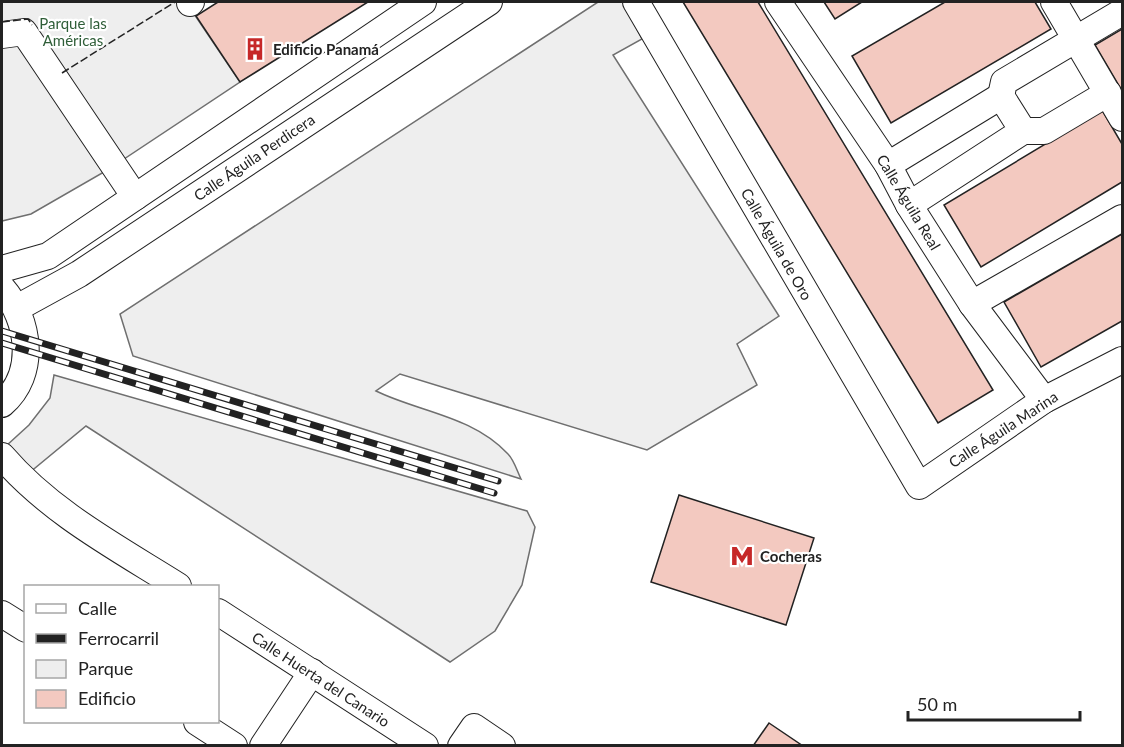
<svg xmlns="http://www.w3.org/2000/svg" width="1124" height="747" viewBox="0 0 1124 747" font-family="Lato,sans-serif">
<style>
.green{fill:#eee;stroke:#6f6f6f;stroke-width:1.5}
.building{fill:#f3c9c0;stroke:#222;stroke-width:1.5}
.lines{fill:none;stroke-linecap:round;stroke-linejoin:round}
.minor-casing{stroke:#222;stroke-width:28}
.minor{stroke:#fff;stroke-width:26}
.rail-casing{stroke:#222;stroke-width:7}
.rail{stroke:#fff;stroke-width:4.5;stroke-dasharray:14;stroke-linecap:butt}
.fence{stroke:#222;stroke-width:1.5;stroke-dasharray:8 3;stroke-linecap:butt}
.labels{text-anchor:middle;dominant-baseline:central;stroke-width:4.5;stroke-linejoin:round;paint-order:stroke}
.park-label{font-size:15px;fill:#2f5e38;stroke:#fff}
.poi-label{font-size:15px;font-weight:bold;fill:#222;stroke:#fff;text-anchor:start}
.street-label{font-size:15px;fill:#222;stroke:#fff}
</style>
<rect width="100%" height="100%" fill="#fff"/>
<!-- green -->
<g class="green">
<path d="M 2,2 L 186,2 L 240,82 L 121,161 L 29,19 L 2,22 Z"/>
<path d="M 598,2 L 623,2 L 642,39 L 613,55 L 779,316 L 737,344 L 757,385 L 647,450 L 400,374 L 376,391 C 419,412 473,416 508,454 C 514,460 517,471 521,479 L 133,356 L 120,314 Z"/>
<path d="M 17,44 L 104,172 L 31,214 L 2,221 L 2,45 Z"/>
<path d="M 54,375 L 527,511 L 535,527 L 522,585 L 495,631 L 450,662 L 86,426 L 29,473 L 6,446 L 29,425 L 50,398 Z"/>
</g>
<!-- building -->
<g class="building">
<path d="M 218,2 L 368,2 L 240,82 L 196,16 Z"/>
<path d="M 683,2 L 758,2 L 993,390 L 938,423 Z"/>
<path d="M 824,2 L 862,2 L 835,19 Z"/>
<path d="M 945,2 L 1035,2 L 1051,29 L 891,123 L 852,56 Z"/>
<path d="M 1122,29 L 1122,91 L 1095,45 Z"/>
<path d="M 1102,110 L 1122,144 L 1122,182 L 981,267 L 944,205 Z"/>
<path d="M 1122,234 L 1122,321 L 1041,367 L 1004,302 Z"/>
<path d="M 679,495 L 814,538 L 786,625 L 651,582 Z"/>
<path d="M 769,723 L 803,746 L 753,746 Z"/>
</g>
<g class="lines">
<!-- minor casing -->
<g class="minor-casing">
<g id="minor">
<path d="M 636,2 L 919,486 L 1044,400 L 1122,360"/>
<path d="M 778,2 L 888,165 L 909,205 L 972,304 L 1044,400"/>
<path d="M 1054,2 L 1122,118"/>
<path d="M 190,3 L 191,2"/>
<path d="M 2,35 L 24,32 L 135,197"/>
<path d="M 1001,96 L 1004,82 L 1122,12"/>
<path d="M 1023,131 L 1044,131 L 1108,93"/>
<path d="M 888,165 L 1001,96 L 1023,131 L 909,205"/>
<path d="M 2,269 L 48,256 L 423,2"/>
<path d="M 2,288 C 30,320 37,374 2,404"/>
<path d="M 972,304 L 1122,218"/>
<path d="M 17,308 L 79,274 L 489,2"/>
<path d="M 2,456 C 50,512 116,547 178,586"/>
<path d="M 218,612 L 425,746"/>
<path d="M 2,614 L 26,629"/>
<path d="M 197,722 L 234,746"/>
<path d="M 263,746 L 312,672"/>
<path d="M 461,746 L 474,727 L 502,746"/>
</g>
</g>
<!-- minor -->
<use href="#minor" class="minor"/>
<!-- rail casing -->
<g class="rail-casing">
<g id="rail">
<path d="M 2,331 L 498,481"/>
<path d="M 2,343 L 494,493"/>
</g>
</g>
<!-- rail -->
<use href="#rail" class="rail"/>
<!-- fence -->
<g class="fence">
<path d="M 2,22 L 28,19 L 32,25"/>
<path d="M 62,73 L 175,2"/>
</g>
</g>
<!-- icons -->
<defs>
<g id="building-bare" transform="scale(1.8)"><path d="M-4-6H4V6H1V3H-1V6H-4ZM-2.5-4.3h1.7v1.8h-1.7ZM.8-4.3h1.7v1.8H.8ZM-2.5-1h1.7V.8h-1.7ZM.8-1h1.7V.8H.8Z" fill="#c62828" stroke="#fff" stroke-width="2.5" paint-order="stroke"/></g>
<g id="metro-bare" transform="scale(1.8)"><path d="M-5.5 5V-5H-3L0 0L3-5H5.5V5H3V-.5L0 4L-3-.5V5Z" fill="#c62828" stroke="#fff" stroke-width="2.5" paint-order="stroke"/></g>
</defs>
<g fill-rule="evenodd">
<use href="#building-bare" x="255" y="49"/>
<use href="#metro-bare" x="742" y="556"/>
</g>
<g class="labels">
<!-- park labels -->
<g class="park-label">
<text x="73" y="23">Parque las<tspan x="73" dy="17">Américas</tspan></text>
</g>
<!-- poi labels -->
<g class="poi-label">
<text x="273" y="49">Edificio Panamá</text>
<text x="760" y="556">Cocheras</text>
</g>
<!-- street labels -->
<g class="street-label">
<text transform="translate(254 157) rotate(-34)">Calle Águila Perdicera</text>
<text transform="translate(909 202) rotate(59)">Calle Águila Real</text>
<text transform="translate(777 244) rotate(60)">Calle Águila de Oro</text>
<text transform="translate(1003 429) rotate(-33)">Calle Águila Marina</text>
<text transform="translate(321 679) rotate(33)">Calle Huerta del Canario</text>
</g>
</g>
<!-- border -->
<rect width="1124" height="747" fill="none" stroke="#222222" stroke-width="6"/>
<!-- legend -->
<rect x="24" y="585" width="195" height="138" fill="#ffffff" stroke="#a7a7a7" stroke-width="1.5"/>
<rect x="36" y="604" width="30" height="9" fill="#ffffff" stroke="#a7a7a7" stroke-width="1.5"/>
<text x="78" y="615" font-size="18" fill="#222222">Calle</text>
<rect x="36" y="634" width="30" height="9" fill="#222222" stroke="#a7a7a7" stroke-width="1.5"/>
<text x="78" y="645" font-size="18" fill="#222222">Ferrocarril</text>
<rect x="36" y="660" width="30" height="18" fill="#eeeeee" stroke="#a7a7a7" stroke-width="1.5"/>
<text x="78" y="675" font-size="18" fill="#222222">Parque</text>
<rect x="36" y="690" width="30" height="18" fill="#f3c9c0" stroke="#a7a7a7" stroke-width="1.5"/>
<text x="78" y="705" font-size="18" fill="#222222">Edificio</text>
<!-- scale -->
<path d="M908 711v9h172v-9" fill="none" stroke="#222222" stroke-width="3"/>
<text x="917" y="711" font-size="18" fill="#222222" stroke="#ffffff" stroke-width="4.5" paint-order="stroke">50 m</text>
</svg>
